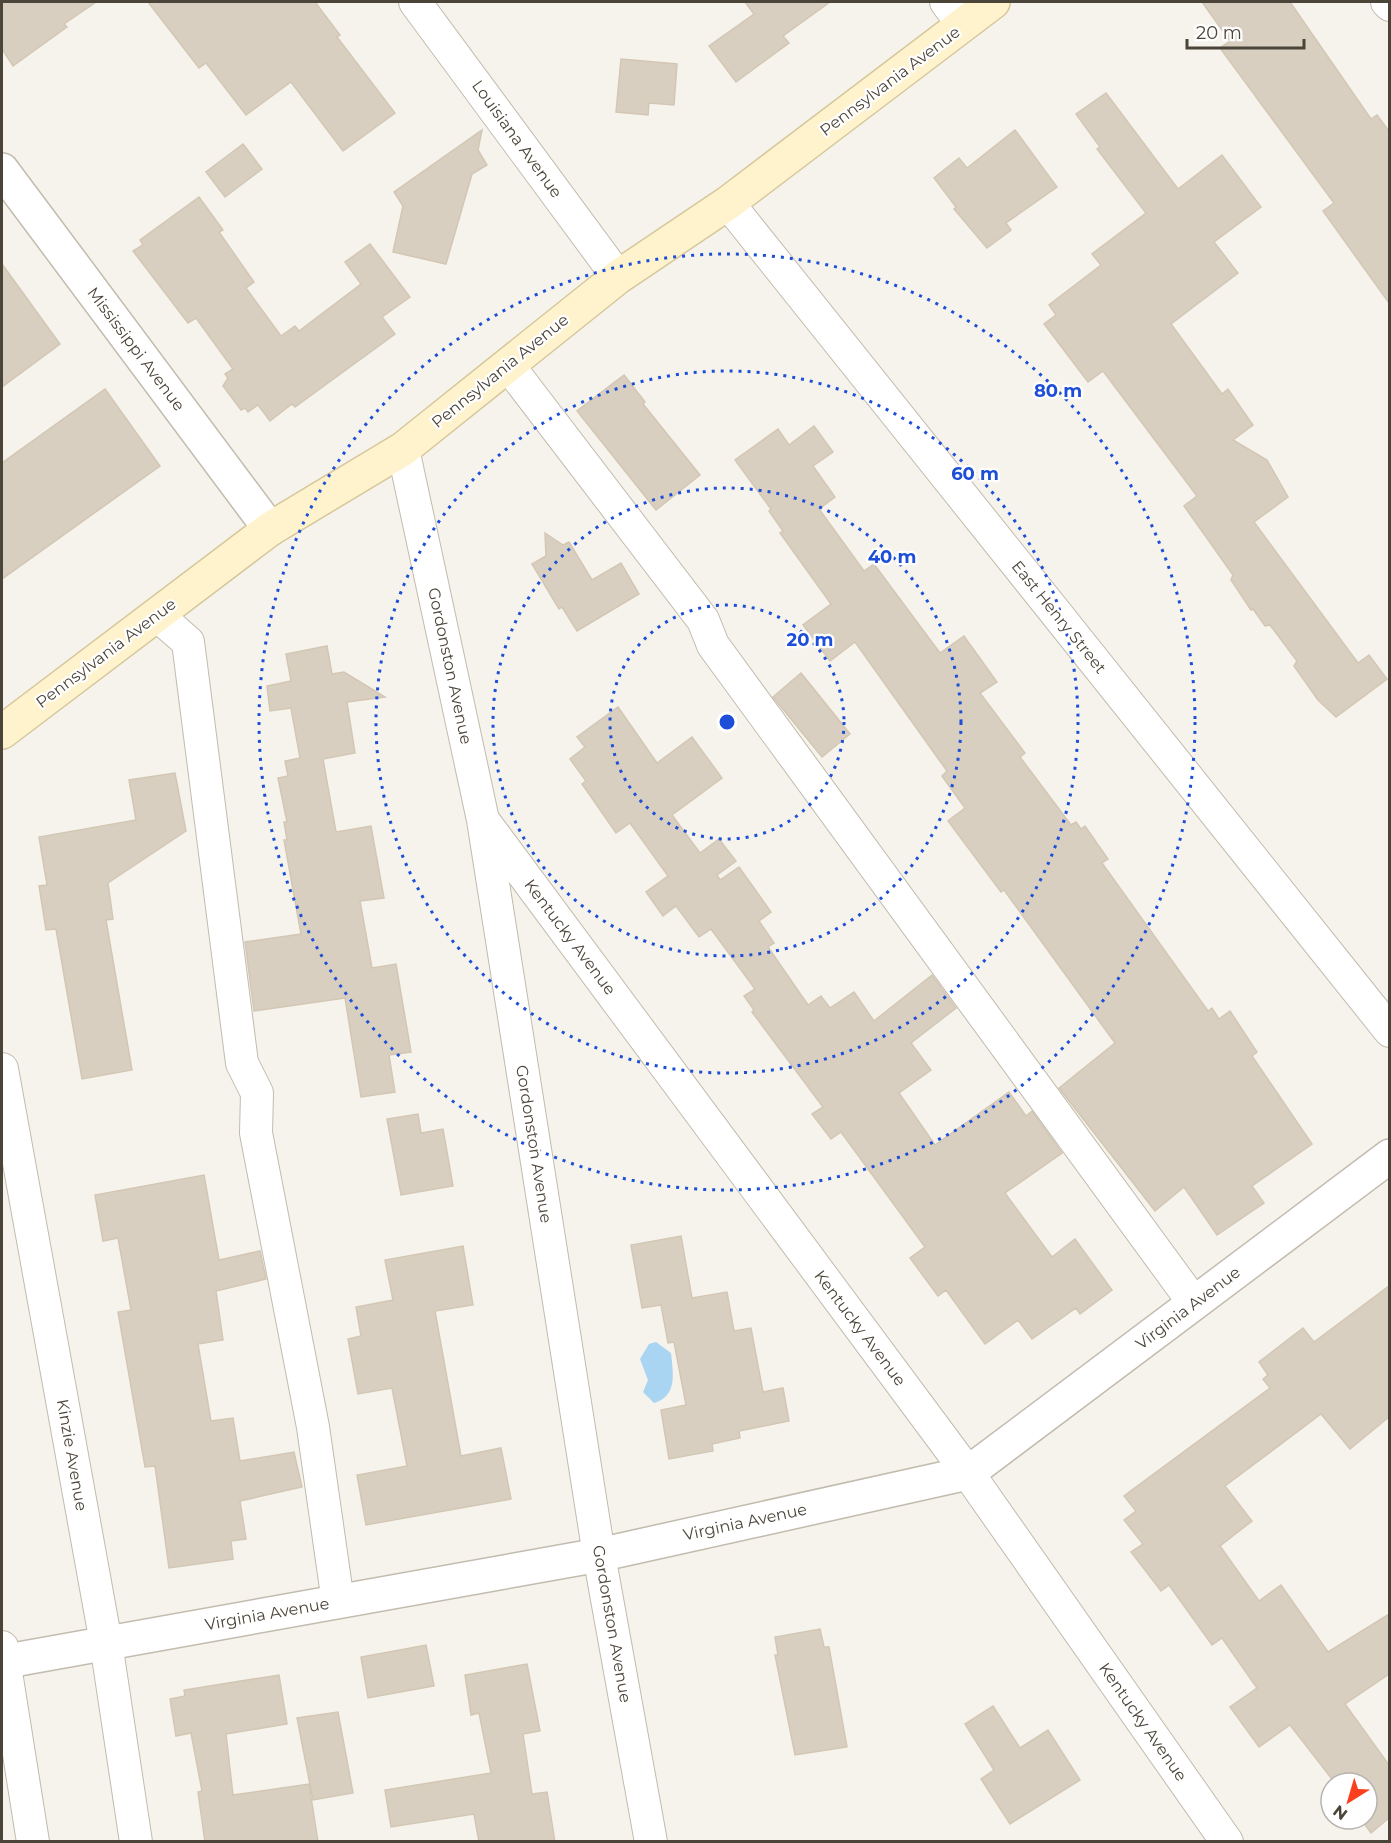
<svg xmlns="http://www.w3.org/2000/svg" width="1391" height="1843" viewBox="0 0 1391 1843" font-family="Montserrat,sans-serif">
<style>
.water{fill:#a9d4f2}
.building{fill:#d8cfc1;stroke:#d3c7b4;stroke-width:1.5}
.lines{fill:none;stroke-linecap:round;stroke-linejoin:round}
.minor-casing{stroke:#c2bbae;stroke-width:34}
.tertiary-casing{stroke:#c2bbae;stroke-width:36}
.secondary-casing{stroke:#d6c79b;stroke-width:36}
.minor{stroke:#fff;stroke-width:32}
.tertiary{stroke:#fff;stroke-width:33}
.secondary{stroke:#fff3cd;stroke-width:33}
.ring{fill:none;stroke:#1d4ed8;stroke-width:3;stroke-dasharray:3 6}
.labels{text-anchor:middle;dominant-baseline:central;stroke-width:4.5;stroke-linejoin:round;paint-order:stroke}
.street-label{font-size:16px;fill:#4b4439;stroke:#fff}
.centre{fill:#1d4ed8;stroke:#fff;stroke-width:3}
.ring-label{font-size:18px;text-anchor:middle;font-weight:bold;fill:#1d4ed8;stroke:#fff;stroke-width:4.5;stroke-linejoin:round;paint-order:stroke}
</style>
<rect width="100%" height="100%" fill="#f6f3ec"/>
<!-- water -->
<path class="water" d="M 656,1342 L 671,1353 C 673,1373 678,1396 654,1403 L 643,1392 L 648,1380 L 640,1359 L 649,1344 Z"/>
<!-- building -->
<g class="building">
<path d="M 2,2 L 96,2 L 64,24 L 67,27 L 13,66 L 2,49 Z"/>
<path d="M 148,2 L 315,2 L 340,35 L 337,37 L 395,113 L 343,151 L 291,82 L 246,115 L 206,63 L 199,68 Z"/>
<path d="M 745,2 L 830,2 L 783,36 L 789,43 L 736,82 L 709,46 L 754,14 Z"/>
<path d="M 1202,2 L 1290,2 L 1371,119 L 1377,115 L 1389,131 L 1389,303 L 1323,211 L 1334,203 L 1220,48 L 1230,41 Z"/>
<path d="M 621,59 L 677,64 L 674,105 L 649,103 L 648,115 L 616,112 Z"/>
<path d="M 1106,93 L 1178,189 L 1222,155 L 1261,207 L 1214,242 L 1238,273 L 1171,324 L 1222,394 L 1228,389 L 1253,425 L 1233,440 L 1267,460 L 1288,497 L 1254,522 L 1358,663 L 1369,655 L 1387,679 L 1336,717 L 1318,700 L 1294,666 L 1297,661 L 1270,625 L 1265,626 L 1253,609 L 1251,610 L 1231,580 L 1233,575 L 1184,506 L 1197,496 L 1103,371 L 1088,382 L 1044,324 L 1056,315 L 1049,305 L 1101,265 L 1092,254 L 1146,213 L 1097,149 L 1100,147 L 1076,114 Z"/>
<path d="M 482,130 L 478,150 L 487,165 L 472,174 L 446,264 L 393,252 L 403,206 L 394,192 Z"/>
<path d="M 1015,130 L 1057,187 L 1006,223 L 1011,230 L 987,248 L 954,209 L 956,207 L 934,178 L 959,158 L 967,168 Z"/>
<path d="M 243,144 L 262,169 L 225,197 L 206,172 Z"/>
<path d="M 199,197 L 223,230 L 219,232 L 254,282 L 246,288 L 281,336 L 295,326 L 299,331 L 361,284 L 345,262 L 370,244 L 410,297 L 382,317 L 395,334 L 295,407 L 292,404 L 270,421 L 258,405 L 248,412 L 245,408 L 241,410 L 223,386 L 228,378 L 225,374 L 233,369 L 196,318 L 188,323 L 133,251 L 143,245 L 140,240 Z"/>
<path d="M 2,264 L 60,344 L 2,387 Z"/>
<path d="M 624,375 L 645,402 L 643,404 L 700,475 L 656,510 L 577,411 Z"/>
<path d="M 105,389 L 160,466 L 2,579 L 2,463 Z"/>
<path d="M 814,426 L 833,452 L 813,466 L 835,497 L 819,509 L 864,571 L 874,564 L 940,653 L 964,636 L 997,682 L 980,693 L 1025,753 L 1020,757 L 1071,825 L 1076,822 L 1081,829 L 1085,826 L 1108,859 L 1102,863 L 1208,1011 L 1212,1008 L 1219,1019 L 1230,1011 L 1257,1052 L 1252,1056 L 1312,1144 L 1252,1186 L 1264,1203 L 1217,1235 L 1184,1187 L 1155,1211 L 1059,1088 L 1115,1043 L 1004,890 L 1001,892 L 948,821 L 965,808 L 942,776 L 947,771 L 855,642 L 830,661 L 803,625 L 831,604 L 780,533 L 783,531 L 769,511 L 771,509 L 735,460 L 778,429 L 789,445 Z"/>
<path d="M 545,533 L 563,545 L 569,542 L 592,580 L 621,563 L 639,594 L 577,631 L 562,607 L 559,609 L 532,564 L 546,556 Z"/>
<path d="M 327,646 L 332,674 L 344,672 L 385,697 L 347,702 L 355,753 L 323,759 L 336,832 L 371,826 L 384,898 L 360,901 L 372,968 L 396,964 L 411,1052 L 389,1055 L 395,1092 L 361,1097 L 345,998 L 254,1011 L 245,942 L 301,934 L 284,840 L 287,840 L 284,822 L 287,822 L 278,778 L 288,776 L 285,761 L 300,758 L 291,708 L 270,711 L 267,686 L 291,681 L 286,654 Z"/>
<path d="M 801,673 L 850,734 L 822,757 L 773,697 Z"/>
<path d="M 618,707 L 657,763 L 692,737 L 722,778 L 672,815 L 700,853 L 719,839 L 736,861 L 717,875 L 720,880 L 739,867 L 771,912 L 759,921 L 774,943 L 768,947 L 808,1005 L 821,996 L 830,1008 L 854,992 L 874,1021 L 932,975 L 956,1008 L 911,1043 L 931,1070 L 899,1093 L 935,1145 L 1009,1092 L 1026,1116 L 1032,1111 L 1062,1153 L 1005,1193 L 1052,1257 L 1075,1239 L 1112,1290 L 1080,1314 L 1076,1308 L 1032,1339 L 1018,1320 L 985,1344 L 946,1290 L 938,1296 L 910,1258 L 925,1247 L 841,1132 L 831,1139 L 812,1114 L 823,1107 L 752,1012 L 754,1010 L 744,996 L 755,989 L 711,929 L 699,937 L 676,906 L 663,916 L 646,892 L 668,876 L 630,823 L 616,833 L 582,784 L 586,781 L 570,759 L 585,747 L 577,737 Z"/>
<path d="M 175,773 L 186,831 L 108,883 L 113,919 L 106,920 L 132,1070 L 82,1079 L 56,929 L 46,930 L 39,886 L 47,885 L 39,837 L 136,820 L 129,780 Z"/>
<path d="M 418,1114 L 421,1133 L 443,1129 L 453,1186 L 401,1195 L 387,1119 Z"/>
<path d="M 204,1175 L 219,1260 L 260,1251 L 266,1279 L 216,1291 L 223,1340 L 198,1344 L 211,1421 L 233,1418 L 240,1461 L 294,1452 L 302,1487 L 240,1501 L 246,1539 L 231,1541 L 233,1559 L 169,1568 L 155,1466 L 145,1467 L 118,1312 L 131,1310 L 118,1238 L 103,1241 L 95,1195 Z"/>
<path d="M 681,1236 L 692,1298 L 727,1292 L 734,1331 L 751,1328 L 763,1392 L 783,1388 L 789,1421 L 739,1431 L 740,1438 L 712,1444 L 713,1451 L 669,1459 L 661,1410 L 686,1405 L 674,1342 L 668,1343 L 661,1305 L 642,1308 L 631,1245 Z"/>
<path d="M 463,1246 L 473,1305 L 435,1311 L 461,1456 L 501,1448 L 511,1499 L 366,1525 L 357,1475 L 407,1466 L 392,1388 L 358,1394 L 348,1339 L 361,1336 L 356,1307 L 393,1300 L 385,1260 Z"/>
<path d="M 1389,1286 L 1389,1417 L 1350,1449 L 1321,1414 L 1225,1486 L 1252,1521 L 1220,1546 L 1259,1601 L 1281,1585 L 1328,1652 L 1389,1614 L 1389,1674 L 1345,1704 L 1389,1765 L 1389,1818 L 1371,1833 L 1361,1819 L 1367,1819 L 1367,1783 L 1335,1783 L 1290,1725 L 1259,1747 L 1230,1707 L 1257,1688 L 1222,1638 L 1212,1645 L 1169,1585 L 1161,1591 L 1131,1552 L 1143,1544 L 1124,1520 L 1136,1511 L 1124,1496 L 1270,1388 L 1263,1379 L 1268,1375 L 1259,1362 L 1303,1328 L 1314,1342 Z"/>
<path d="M 820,1629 L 824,1647 L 829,1647 L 847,1747 L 795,1755 L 775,1655 L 778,1655 L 775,1637 Z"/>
<path d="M 426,1645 L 434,1686 L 368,1698 L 361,1657 Z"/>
<path d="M 527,1664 L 540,1731 L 523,1734 L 532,1794 L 547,1792 L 555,1842 L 479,1842 L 474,1814 L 391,1827 L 385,1790 L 491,1773 L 479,1713 L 471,1715 L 465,1675 Z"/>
<path d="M 279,1675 L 287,1724 L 226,1734 L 233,1795 L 309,1784 L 318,1842 L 205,1842 L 198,1792 L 202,1791 L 191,1733 L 176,1736 L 170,1699 L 185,1696 L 184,1690 Z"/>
<path d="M 993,1706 L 1020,1748 L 1048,1730 L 1080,1780 L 1010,1824 L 981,1779 L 994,1770 L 965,1724 Z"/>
<path d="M 338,1712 L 353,1793 L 313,1800 L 297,1718 Z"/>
</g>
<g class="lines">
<!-- minor casing -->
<g class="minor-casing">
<g id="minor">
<path d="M 415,2 L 618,277"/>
<path d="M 946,2 L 963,25"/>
<path d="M 1387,2 L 1390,5"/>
<path d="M 728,203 L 1390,1031"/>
<path d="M 508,365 L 703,620 L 713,645 L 1194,1303"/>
<path d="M 403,449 L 483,820 L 599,1555 L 651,1842"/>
<path d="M 157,615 L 188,642 L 242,1063 L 257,1093 L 256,1133 L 313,1427 L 338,1602"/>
<path d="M 486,824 L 968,1473 L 1227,1842"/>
<path d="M 2,1069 L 106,1643 L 136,1842"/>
<path d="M 2,1647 L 33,1842"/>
</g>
</g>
<!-- tertiary casing -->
<g class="tertiary-casing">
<g id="tertiary">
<path d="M 2,170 L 270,529"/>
<path d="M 2,1662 L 599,1555 L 968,1473 L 1390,1156"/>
</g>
</g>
<!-- secondary casing -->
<g class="secondary-casing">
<path id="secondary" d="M 2,732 L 270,529 L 403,449 L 618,277 L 728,203 L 993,2"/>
</g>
<!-- minor -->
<use href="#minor" class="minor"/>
<!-- tertiary -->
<use href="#tertiary" class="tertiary"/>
<!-- secondary -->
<use href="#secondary" class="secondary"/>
</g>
<!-- distance rings -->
<g class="ring">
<circle cx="727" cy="722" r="117"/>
<circle cx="727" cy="722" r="234"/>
<circle cx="727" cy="722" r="351"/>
<circle cx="727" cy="722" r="468"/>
</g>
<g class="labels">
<!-- street labels -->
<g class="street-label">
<text transform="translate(890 81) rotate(-37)">Pennsylvania Avenue</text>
<text transform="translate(517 139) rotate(54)">Louisiana Avenue</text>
<text transform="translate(136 349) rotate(53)">Mississippi Avenue</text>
<text transform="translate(500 371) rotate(-39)">Pennsylvania Avenue</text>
<text transform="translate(1059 617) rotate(51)">East Henry Street</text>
<text transform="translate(106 653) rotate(-37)">Pennsylvania Avenue</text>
<text transform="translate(450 666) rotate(78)">Gordonston Avenue</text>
<text transform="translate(570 937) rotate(53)">Kentucky Avenue</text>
<text transform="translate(534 1144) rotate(81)">Gordonston Avenue</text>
<text transform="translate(1188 1308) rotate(-37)">Virginia Avenue</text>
<text transform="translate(860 1328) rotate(53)">Kentucky Avenue</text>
<text transform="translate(72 1455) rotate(80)">Kinzie Avenue</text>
<text transform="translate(745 1522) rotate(-12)">Virginia Avenue</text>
<text transform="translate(267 1614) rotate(-10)">Virginia Avenue</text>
<text transform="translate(612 1624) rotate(80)">Gordonston Avenue</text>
<text transform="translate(1143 1722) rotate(55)">Kentucky Avenue</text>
</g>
</g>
<circle cx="727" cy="722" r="9" class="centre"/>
<g class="ring-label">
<text x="1058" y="397">80 m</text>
<text x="975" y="480">60 m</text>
<text x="892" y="563">40 m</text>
<text x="810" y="646">20 m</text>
</g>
<!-- border -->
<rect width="1391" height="1843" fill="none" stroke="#4b4439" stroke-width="6"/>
<!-- north arrow -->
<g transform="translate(1349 1801) rotate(217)"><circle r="28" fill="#ffffff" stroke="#b7b4b0" stroke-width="1.5"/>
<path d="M0-4.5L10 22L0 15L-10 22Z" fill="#fc3f1d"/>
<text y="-9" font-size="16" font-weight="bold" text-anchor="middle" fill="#4b4439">N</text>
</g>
<!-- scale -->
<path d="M1187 39v9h117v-9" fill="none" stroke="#4b4439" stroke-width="3"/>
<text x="1196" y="39" font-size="18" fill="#4b4439" stroke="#ffffff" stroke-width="4.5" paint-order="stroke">20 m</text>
</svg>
